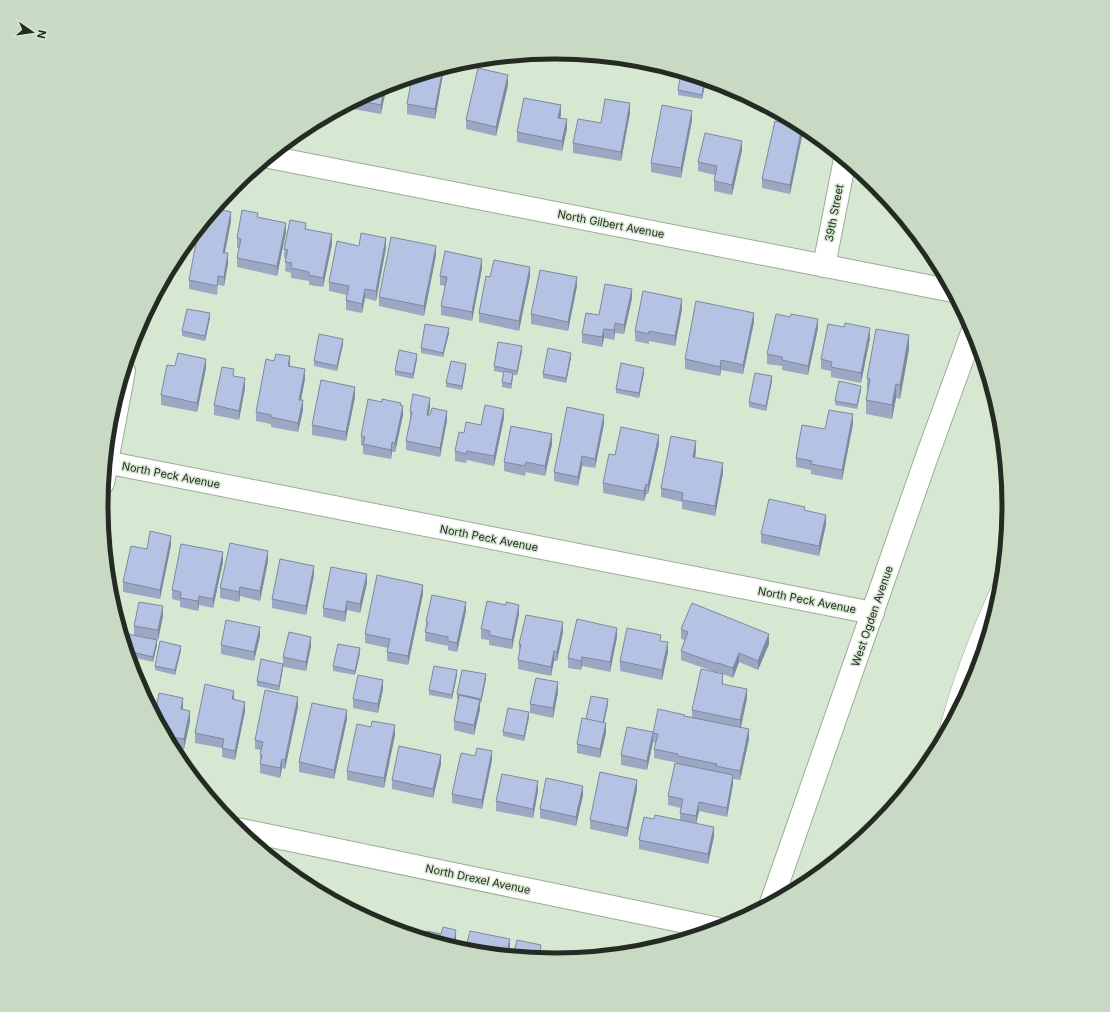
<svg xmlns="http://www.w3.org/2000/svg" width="1110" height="1012" viewBox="0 0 1110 1012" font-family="Inter,sans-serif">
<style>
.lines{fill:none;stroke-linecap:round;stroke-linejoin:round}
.service-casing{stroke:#9bac97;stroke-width:12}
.minor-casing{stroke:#9bac97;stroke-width:24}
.tertiary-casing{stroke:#9bac97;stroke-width:24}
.primary-casing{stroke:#9bac97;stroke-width:24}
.service{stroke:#fff;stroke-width:11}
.minor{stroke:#fff;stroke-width:22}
.tertiary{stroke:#fff;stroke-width:22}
.primary{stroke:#fff;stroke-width:22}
.wall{fill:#9ba7c3}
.shaded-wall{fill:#7e889f}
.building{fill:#b4c2e3;stroke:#7e889f}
.labels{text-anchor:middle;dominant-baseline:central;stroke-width:3;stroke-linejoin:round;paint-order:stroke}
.street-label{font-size:11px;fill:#242b23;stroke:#d6e8d2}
.rim{fill:none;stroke:#242b23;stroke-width:5}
</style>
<rect width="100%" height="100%" fill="#d6e8d2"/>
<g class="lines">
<!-- service casing -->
<g class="service-casing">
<path id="service" d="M 942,741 C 956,684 977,630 1002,577"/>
</g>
<!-- minor casing -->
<g class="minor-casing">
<g id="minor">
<path d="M 824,266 L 845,159"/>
<path d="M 105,462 L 873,613"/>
<path d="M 103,483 L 124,371"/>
<path d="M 237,829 L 719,929"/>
</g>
</g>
<!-- tertiary casing -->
<g class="tertiary-casing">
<path id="tertiary" d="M 269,157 L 953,291"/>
</g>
<!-- primary casing -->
<g class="primary-casing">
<path id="primary" d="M 771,903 L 926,459 L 973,330"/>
</g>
<!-- service -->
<use href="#service" class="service"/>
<!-- minor -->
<use href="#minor" class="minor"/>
<!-- tertiary -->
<use href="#tertiary" class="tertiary"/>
<!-- primary -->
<use href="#primary" class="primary"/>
</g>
<!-- wall -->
<g class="wall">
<path d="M 523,55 L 521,62 L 509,58 L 509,57 Z"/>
<path d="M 443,68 L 443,74 L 435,119 L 407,114 L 407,104 Z"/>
<path d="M 706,80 L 702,99 L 678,95 L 678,90 Z"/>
<path d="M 508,85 L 496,136 L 466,129 L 466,120 Z"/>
<path d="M 381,86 L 381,114 L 353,109 L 353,102 Z"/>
<path d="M 630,113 L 621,161 L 573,153 L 573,143 L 601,123 Z"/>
<path d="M 561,115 L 560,118 L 567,129 L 562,151 L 517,142 L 517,132 Z"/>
<path d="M 692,120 L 681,178 L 651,172 L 651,163 Z"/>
<path d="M 802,136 L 790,194 L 762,188 L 762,179 Z"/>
<path d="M 742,150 L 732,195 L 714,191 L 714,181 L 715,175 L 698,171 L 698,162 Z"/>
<path d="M 258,218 L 286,232 L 277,276 L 237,267 L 237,258 L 239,248 L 237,248 L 237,238 Z"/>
<path d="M 231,221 L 225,253 L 228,263 L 224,286 L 218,285 L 217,295 L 189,289 L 189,280 Z"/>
<path d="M 306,229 L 332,244 L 323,287 L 309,285 L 309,281 L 291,278 L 291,273 L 285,271 L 286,259 L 284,258 L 284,249 Z"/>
<path d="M 359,246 L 386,248 L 376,301 L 365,298 L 362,313 L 346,310 L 346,300 L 347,295 L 329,291 L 329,282 Z"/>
<path d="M 436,255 L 424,316 L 379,306 L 379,297 Z"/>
<path d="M 482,268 L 472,321 L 441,315 L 441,306 L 445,286 L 440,285 L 440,276 Z"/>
<path d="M 530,276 L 519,331 L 479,322 L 479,313 L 490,277 Z"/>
<path d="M 577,286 L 568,331 L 531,324 L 531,314 Z"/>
<path d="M 632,298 L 624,334 L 615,333 L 614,340 L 604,338 L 602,347 L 582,343 L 582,334 L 599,315 Z"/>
<path d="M 682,309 L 675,346 L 649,341 L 649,344 L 635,341 L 635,331 Z"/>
<path d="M 210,318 L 205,341 L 182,336 L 182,331 Z"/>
<path d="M 754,322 L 743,374 L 721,370 L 720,376 L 685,369 L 685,359 Z"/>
<path d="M 818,328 L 808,375 L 782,370 L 782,366 L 767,364 L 767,354 Z"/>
<path d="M 449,333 L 443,357 L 421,353 L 421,348 Z"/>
<path d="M 870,338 L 861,383 L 831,377 L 831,371 L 821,369 L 821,359 Z"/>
<path d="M 343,344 L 337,371 L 314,366 L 314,361 Z"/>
<path d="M 909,349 L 900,399 L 896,398 L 892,419 L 866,414 L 866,400 L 868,392 L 867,392 L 867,378 Z"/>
<path d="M 522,351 L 517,375 L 513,375 L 511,389 L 502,387 L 502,382 L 504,373 L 494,371 L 494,366 Z"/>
<path d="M 571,358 L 566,383 L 543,378 L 543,374 Z"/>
<path d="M 417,359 L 413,379 L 395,375 L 395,371 Z"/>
<path d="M 175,366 L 206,368 L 197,412 L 161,405 L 161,395 Z"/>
<path d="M 466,368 L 462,390 L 446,387 L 446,383 Z"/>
<path d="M 644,373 L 639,398 L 616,393 L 616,389 Z"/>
<path d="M 234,376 L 245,388 L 239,420 L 214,415 L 214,405 Z"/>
<path d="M 305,379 L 301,400 L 303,410 L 298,432 L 271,427 L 271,424 L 256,421 L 256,412 Z"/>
<path d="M 772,381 L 766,411 L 749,407 L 749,402 Z"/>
<path d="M 861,390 L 857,409 L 835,405 L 835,401 Z"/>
<path d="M 355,397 L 346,441 L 312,435 L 312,425 Z"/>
<path d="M 401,406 L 403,415 L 395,452 L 392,452 L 391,459 L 363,454 L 363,446 L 361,445 L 361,436 Z"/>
<path d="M 430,407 L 429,415 L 447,420 L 440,457 L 406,450 L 406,441 L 410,421 L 410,411 Z"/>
<path d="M 504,418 L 494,466 L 467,460 L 466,463 L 455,461 L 455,451 L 464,433 L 481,425 Z"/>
<path d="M 604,424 L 595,468 L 582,466 L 578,486 L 554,481 L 554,472 Z"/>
<path d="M 853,424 L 842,480 L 811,474 L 811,470 L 796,467 L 796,458 L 825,429 Z"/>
<path d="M 552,444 L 545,476 L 526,472 L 525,476 L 504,471 L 504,462 Z"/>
<path d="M 659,444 L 648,494 L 646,494 L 644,501 L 603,493 L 603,483 L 615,455 Z"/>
<path d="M 696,451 L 695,458 L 723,473 L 715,516 L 682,509 L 682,502 L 661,497 L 661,488 Z"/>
<path d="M 805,511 L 826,524 L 819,556 L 761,543 L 761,534 Z"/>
<path d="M 171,545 L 160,599 L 123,592 L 123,582 Z"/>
<path d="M 268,561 L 260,601 L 240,596 L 239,602 L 220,598 L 220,588 Z"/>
<path d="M 223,562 L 213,608 L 199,605 L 198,611 L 180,607 L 180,601 L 172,599 L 172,590 Z"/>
<path d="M 314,575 L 306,615 L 272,608 L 272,599 Z"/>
<path d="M 367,583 L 360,613 L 347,610 L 345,622 L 323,617 L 323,608 Z"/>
<path d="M 423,594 L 408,665 L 387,661 L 387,652 L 388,648 L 365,643 L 365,634 Z"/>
<path d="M 506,605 L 519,614 L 512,649 L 489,645 L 489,640 L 481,639 L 481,629 Z"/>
<path d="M 466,611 L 457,652 L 448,650 L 448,646 L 425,641 L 426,621 Z"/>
<path d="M 163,616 L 158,640 L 134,635 L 134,626 Z"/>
<path d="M 681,629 L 769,644 L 758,670 L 739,662 L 733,678 L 718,672 L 718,673 L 723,684 L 747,698 L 741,728 L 749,739 L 740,780 L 733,779 L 733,784 L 727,817 L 699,811 L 696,823 L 714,836 L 708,864 L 639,849 L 639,840 L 654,819 L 680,820 L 680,813 L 681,808 L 668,805 L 668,796 L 678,763 L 654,758 L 654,749 L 656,743 L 653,742 L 653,733 L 685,716 L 692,717 L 692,710 L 715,672 L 681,660 L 681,651 L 685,640 L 681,639 Z"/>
<path d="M 563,632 L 557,661 L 554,661 L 551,676 L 518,669 L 518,660 L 519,653 L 519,644 Z"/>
<path d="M 260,636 L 254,661 L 221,654 L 221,645 Z"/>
<path d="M 617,637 L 610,672 L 582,666 L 581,670 L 568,668 L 568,658 Z"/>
<path d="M 661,641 L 668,652 L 662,680 L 620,671 L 620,661 Z"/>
<path d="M 157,645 L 153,662 L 128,656 L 125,647 Z"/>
<path d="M 311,646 L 306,671 L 283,667 L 283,657 Z"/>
<path d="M 181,650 L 175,675 L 155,670 L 155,666 Z"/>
<path d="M 360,653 L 355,675 L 333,671 L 333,666 Z"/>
<path d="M 283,668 L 279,691 L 257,686 L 257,681 Z"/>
<path d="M 457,675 L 452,699 L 429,695 L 429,690 Z"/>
<path d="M 486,679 L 481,703 L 480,703 L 480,709 L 474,735 L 454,730 L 454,721 L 458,699 L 457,699 L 457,694 Z"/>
<path d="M 383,689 L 378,713 L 353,708 L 353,699 Z"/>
<path d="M 558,692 L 553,718 L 530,713 L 530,704 Z"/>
<path d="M 234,699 L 245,711 L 235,760 L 222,757 L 222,748 L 195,743 L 195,733 Z"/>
<path d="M 608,704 L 604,723 L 606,733 L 600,758 L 577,753 L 577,744 L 586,719 Z"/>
<path d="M 298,707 L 285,769 L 282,768 L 280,778 L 260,773 L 260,754 L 261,750 L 255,749 L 255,740 Z"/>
<path d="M 183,708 L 183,710 L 190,721 L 184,749 L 171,746 L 155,715 Z"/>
<path d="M 529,717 L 524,741 L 503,736 L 503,732 Z"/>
<path d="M 347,719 L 334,779 L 299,772 L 299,762 Z"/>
<path d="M 395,735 L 384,788 L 347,780 L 347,771 Z"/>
<path d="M 653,742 L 647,770 L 621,765 L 621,755 Z"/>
<path d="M 492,760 L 482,809 L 452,803 L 452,794 Z"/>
<path d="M 441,764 L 433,798 L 392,789 L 392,780 Z"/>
<path d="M 637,789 L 627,837 L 590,829 L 590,820 Z"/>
<path d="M 538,791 L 533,818 L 496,811 L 496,801 Z"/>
<path d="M 583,795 L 576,826 L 540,818 L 540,809 Z"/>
</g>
<!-- shaded-wall -->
<g class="shaded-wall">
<path d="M 443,68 L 443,74 L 435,119 L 435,109 Z"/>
<path d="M 508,75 L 508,85 L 496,136 L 496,127 Z"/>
<path d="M 705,79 L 706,80 L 702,99 L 702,95 Z"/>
<path d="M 385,85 L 387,85 L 381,114 L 381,105 Z"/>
<path d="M 630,103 L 630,113 L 621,161 L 621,152 Z"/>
<path d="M 561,105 L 561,115 L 558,127 L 558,118 Z"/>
<path d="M 692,111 L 692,120 L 681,178 L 681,168 Z"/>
<path d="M 567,119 L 567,129 L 562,151 L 562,141 Z"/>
<path d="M 802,127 L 802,136 L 790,194 L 790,185 Z"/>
<path d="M 742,141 L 742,150 L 732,195 L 732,185 Z"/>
<path d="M 231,212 L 231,221 L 223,262 L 223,253 Z"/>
<path d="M 286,223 L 286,232 L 277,276 L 277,266 Z"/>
<path d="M 332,234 L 332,244 L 323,287 L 323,278 Z"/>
<path d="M 386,238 L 386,248 L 376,301 L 376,291 Z"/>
<path d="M 436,246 L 436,255 L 424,316 L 424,306 Z"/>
<path d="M 228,253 L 228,263 L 224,286 L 224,277 Z"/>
<path d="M 482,259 L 482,268 L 472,321 L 472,312 Z"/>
<path d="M 530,267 L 530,276 L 519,331 L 519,321 Z"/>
<path d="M 577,277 L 577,286 L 568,331 L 568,322 Z"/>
<path d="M 365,289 L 365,298 L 362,313 L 362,304 Z"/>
<path d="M 632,289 L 632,298 L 624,334 L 624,325 Z"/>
<path d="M 682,299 L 682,309 L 675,346 L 675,336 Z"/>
<path d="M 210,313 L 210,318 L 205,341 L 205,336 Z"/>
<path d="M 754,313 L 754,322 L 743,374 L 743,365 Z"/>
<path d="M 818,319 L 818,328 L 808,375 L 808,366 Z"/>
<path d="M 615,323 L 615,333 L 614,340 L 614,330 Z"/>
<path d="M 449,328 L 449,333 L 443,357 L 443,353 Z"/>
<path d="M 870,328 L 870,338 L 861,383 L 861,373 Z"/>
<path d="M 604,329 L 604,338 L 602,347 L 602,337 Z"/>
<path d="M 909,335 L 909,349 L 900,399 L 900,385 Z"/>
<path d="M 343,339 L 343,344 L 337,371 L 337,366 Z"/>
<path d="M 522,346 L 522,351 L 517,375 L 517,371 Z"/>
<path d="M 571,353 L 571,358 L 566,383 L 566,378 Z"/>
<path d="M 417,354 L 417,359 L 413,379 L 413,374 Z"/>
<path d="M 290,356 L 290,366 L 288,375 L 288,366 Z"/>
<path d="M 206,359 L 206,368 L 197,412 L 197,403 Z"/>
<path d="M 721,360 L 721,370 L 720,376 L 720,367 Z"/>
<path d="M 466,364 L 466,368 L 462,390 L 462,386 Z"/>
<path d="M 644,368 L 644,373 L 639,398 L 639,393 Z"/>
<path d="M 305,369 L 305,379 L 299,409 L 299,400 Z"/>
<path d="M 513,373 L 513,377 L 511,389 L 511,384 Z"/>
<path d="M 772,376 L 772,381 L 766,411 L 766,406 Z"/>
<path d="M 245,378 L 245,388 L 239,420 L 239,411 Z"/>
<path d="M 896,384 L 896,398 L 892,419 L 892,405 Z"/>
<path d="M 861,386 L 861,390 L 857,409 L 857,405 Z"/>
<path d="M 355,387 L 355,397 L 346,441 L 346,432 Z"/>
<path d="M 430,398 L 430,407 L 427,424 L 427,415 Z"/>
<path d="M 303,400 L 303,410 L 298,432 L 298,423 Z"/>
<path d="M 403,406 L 403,415 L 395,452 L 395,443 Z"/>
<path d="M 504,409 L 504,418 L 494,466 L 494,456 Z"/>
<path d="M 447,411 L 447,420 L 440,457 L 440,448 Z"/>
<path d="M 853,414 L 853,424 L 842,480 L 842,470 Z"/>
<path d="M 604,415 L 604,424 L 595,468 L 595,459 Z"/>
<path d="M 552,434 L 552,444 L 545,476 L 545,466 Z"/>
<path d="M 659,435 L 659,444 L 648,494 L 648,485 Z"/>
<path d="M 696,441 L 696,451 L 693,467 L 693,457 Z"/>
<path d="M 392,442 L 392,452 L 391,459 L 391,450 Z"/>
<path d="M 582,456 L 582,466 L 578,486 L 578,477 Z"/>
<path d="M 723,463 L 723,473 L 715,516 L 715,506 Z"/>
<path d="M 646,484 L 646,494 L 644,501 L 644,491 Z"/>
<path d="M 826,515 L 826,524 L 819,556 L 819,546 Z"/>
<path d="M 171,536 L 171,545 L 160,599 L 160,590 Z"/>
<path d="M 268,551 L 268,561 L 260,601 L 260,591 Z"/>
<path d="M 223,552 L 223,562 L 213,608 L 213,599 Z"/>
<path d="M 314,566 L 314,575 L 306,615 L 306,606 Z"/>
<path d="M 367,574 L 367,583 L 360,613 L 360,604 Z"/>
<path d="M 423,585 L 423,594 L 408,665 L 408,656 Z"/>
<path d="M 240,587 L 240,596 L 239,602 L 239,592 Z"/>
<path d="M 199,596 L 199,605 L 198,611 L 198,601 Z"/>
<path d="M 347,601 L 347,610 L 345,622 L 345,612 Z"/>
<path d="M 466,602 L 466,611 L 457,652 L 457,643 Z"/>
<path d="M 519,605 L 519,614 L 512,649 L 512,640 Z"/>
<path d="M 163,606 L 163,616 L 158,640 L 158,630 Z"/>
<path d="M 563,622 L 563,632 L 557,661 L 557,652 Z"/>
<path d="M 260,627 L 260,636 L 254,661 L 254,652 Z"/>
<path d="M 617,628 L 617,637 L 610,672 L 610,662 Z"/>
<path d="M 769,634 L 769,644 L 758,670 L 758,661 Z"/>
<path d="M 311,637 L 311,646 L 306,671 L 306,662 Z"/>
<path d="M 157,640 L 157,645 L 153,662 L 153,657 Z"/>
<path d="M 668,642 L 668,652 L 662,680 L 662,670 Z"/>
<path d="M 181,646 L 181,650 L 175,675 L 175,670 Z"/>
<path d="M 360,648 L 360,653 L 355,675 L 355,671 Z"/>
<path d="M 554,651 L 554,661 L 551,676 L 551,667 Z"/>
<path d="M 739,653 L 739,662 L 733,678 L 733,668 Z"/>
<path d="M 582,657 L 582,666 L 581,670 L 581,661 Z"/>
<path d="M 283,664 L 283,668 L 279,691 L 279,686 Z"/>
<path d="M 457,670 L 457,675 L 452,699 L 452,695 Z"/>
<path d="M 486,674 L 486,679 L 481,703 L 481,699 Z"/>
<path d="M 723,674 L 723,683 L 722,693 L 722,684 Z"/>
<path d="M 383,680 L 383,689 L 378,713 L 378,704 Z"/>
<path d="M 558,682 L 558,692 L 553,718 L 553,708 Z"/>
<path d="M 747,689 L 747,698 L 740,730 L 740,720 Z"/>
<path d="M 234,691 L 234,700 L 232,699 Z"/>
<path d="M 298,697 L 298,707 L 285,769 L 285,760 Z"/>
<path d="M 183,698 L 183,708 L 181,719 L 181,709 Z"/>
<path d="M 608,699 L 608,704 L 603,727 L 603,723 Z"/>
<path d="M 480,700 L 480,709 L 474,735 L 474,725 Z"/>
<path d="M 245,702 L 245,711 L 235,760 L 235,751 Z"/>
<path d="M 347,710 L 347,719 L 334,779 L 334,770 Z"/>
<path d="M 190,711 L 190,721 L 184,749 L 184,739 Z"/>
<path d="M 529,712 L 529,717 L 524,741 L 524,736 Z"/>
<path d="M 606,723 L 606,733 L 600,758 L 600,749 Z"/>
<path d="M 395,725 L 395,735 L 384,788 L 384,778 Z"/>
<path d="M 749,729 L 749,739 L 740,780 L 740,771 Z"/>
<path d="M 653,732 L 653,742 L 647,770 L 647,761 Z"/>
<path d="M 492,751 L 492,760 L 482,809 L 482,800 Z"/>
<path d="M 441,755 L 441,764 L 433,798 L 433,789 Z"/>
<path d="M 282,759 L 282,768 L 280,778 L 280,768 Z"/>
<path d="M 733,775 L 733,784 L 727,817 L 727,808 Z"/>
<path d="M 637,780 L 637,789 L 627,837 L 627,828 Z"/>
<path d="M 538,781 L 538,791 L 533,818 L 533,809 Z"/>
<path d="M 583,786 L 583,795 L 576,826 L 576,817 Z"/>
<path d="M 699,802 L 699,811 L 696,825 L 696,816 Z"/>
<path d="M 714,827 L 714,836 L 708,864 L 708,854 Z"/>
<path d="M 456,930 L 456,939 L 455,948 L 453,947 Z"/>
<path d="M 510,939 L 510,948 L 508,955 L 506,955 Z"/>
</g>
<!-- building -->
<g class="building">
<path d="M 443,68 L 435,109 L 407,104 L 412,77 Z"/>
<path d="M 478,68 L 508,75 L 496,127 L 466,120 Z"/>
<path d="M 681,72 L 705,79 L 702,95 L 678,90 Z"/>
<path d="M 385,85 L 381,105 L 356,100 L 381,86 Z"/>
<path d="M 524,98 L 561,105 L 558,118 L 567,119 L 562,141 L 517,132 Z"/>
<path d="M 605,99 L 630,103 L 621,152 L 573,143 L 578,119 L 601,123 Z"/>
<path d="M 662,105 L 692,111 L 681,168 L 651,163 Z"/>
<path d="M 775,121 L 802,127 L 790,185 L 762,179 Z"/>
<path d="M 705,133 L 742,141 L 732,185 L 714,181 L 717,166 L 698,162 Z"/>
<path d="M 215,208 L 231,212 L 223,253 L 228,253 L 224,277 L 218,276 L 217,286 L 189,280 L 199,227 Z"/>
<path d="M 242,210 L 258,213 L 257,217 L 286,223 L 277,266 L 237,258 L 241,239 L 237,238 Z"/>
<path d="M 290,220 L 306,223 L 305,229 L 332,234 L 323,278 L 309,275 L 309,272 L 291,268 L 292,263 L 285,262 L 288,250 L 284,249 Z"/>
<path d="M 361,233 L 386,238 L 376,291 L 365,289 L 362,304 L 346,300 L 349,286 L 329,282 L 337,241 L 359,246 Z"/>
<path d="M 391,237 L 436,246 L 424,306 L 379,297 Z"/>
<path d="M 445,251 L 482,259 L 472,312 L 441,306 L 447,277 L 440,276 Z"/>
<path d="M 494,260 L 530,267 L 519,321 L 479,313 L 486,276 L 490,277 Z"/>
<path d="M 540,270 L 577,277 L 568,322 L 531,314 Z"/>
<path d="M 605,284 L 632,289 L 624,325 L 615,323 L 614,330 L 604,329 L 602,337 L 582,334 L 586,313 L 599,315 Z"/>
<path d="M 643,291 L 682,299 L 675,336 L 649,331 L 649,334 L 635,331 Z"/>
<path d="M 696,301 L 754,313 L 743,365 L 721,360 L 720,367 L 685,359 Z"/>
<path d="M 187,309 L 210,313 L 205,336 L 182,331 Z"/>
<path d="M 776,314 L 790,317 L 791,314 L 818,319 L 808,366 L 782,360 L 782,357 L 767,354 Z"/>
<path d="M 845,323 L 870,328 L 861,373 L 831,367 L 832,362 L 821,359 L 828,324 L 844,327 Z"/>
<path d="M 425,324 L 449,328 L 443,353 L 421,348 Z"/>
<path d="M 876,329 L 909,335 L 900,385 L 896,384 L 892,405 L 866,400 L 870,379 L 867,378 Z"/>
<path d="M 319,334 L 343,339 L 337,366 L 314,361 Z"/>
<path d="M 498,342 L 522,346 L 517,371 L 494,366 Z"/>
<path d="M 548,348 L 571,353 L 566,378 L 543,374 Z"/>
<path d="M 399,350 L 417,354 L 413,374 L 395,371 Z"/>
<path d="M 178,353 L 206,359 L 197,403 L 161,395 L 167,365 L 175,366 Z"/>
<path d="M 276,354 L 290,356 L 288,366 L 305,369 L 299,400 L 303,400 L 298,423 L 271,417 L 271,415 L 256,412 L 266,359 L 274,361 Z"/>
<path d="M 451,361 L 466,364 L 462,386 L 446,383 Z"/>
<path d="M 621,363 L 644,368 L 639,393 L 616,389 Z"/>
<path d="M 222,367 L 234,369 L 233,376 L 245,378 L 239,411 L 214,405 Z"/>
<path d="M 504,371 L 513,373 L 511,384 L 502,382 Z"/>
<path d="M 755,373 L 772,376 L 766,406 L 749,402 Z"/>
<path d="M 321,380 L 355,387 L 346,432 L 312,425 Z"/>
<path d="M 839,381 L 861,386 L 857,405 L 835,401 Z"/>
<path d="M 413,394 L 430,398 L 427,415 L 430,415 L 432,408 L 447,411 L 440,448 L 406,441 L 412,412 L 410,411 Z"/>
<path d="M 368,399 L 382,402 L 382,399 L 401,403 L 400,405 L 403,406 L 395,443 L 392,442 L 391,450 L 363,444 L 365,437 L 361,436 Z"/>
<path d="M 485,405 L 504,409 L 494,456 L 467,451 L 466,454 L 455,451 L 459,432 L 464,433 L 466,422 L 481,425 Z"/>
<path d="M 567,407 L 604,415 L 595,459 L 582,456 L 578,477 L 554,472 Z"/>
<path d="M 829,410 L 853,414 L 842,470 L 811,464 L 812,461 L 796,458 L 802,425 L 825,429 Z"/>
<path d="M 511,426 L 552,434 L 545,466 L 526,462 L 525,466 L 504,462 Z"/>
<path d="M 621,427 L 659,435 L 648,485 L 646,484 L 644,491 L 603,483 L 609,454 L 615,455 Z"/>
<path d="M 671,436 L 696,441 L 693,457 L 723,463 L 715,506 L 682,500 L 683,493 L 661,488 Z"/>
<path d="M 769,499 L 805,507 L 804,510 L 826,515 L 819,546 L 761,534 Z"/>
<path d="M 150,531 L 171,536 L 160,590 L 123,582 L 131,546 L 147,549 Z"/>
<path d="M 230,543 L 268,551 L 260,591 L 240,587 L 239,592 L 220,588 Z"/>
<path d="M 181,544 L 223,552 L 213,599 L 199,596 L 198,601 L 180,598 L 181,592 L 172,590 Z"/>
<path d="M 280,559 L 314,566 L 306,606 L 272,599 Z"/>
<path d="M 331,567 L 367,574 L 360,604 L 347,601 L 345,612 L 323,608 Z"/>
<path d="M 377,575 L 423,585 L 408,656 L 387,652 L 390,639 L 365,634 Z"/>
<path d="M 432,595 L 466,602 L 457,643 L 448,641 L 448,637 L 425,632 L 428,622 L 426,621 Z"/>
<path d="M 487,601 L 506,605 L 506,602 L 519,605 L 512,640 L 489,635 L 490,631 L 481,629 Z"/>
<path d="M 139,602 L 163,606 L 158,630 L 134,626 Z"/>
<path d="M 692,603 L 769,634 L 758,661 L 739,653 L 733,668 L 718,663 L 718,664 L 681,651 L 688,632 L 681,629 Z"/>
<path d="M 526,615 L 563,622 L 557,652 L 554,651 L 551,667 L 518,660 L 521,644 L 519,644 Z"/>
<path d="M 577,619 L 617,628 L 610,662 L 582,657 L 581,661 L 568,658 Z"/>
<path d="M 226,620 L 260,627 L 254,652 L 221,645 Z"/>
<path d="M 627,628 L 661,635 L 660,641 L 668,642 L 662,670 L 620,661 Z"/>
<path d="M 289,632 L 311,637 L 306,662 L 283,657 Z"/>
<path d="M 128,634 L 157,640 L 153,657 L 127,651 L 125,647 Z"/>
<path d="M 160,641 L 181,646 L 175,670 L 155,666 Z"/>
<path d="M 338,644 L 360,648 L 355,671 L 333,666 Z"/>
<path d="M 261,659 L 283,664 L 279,686 L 257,681 Z"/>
<path d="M 434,666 L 457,670 L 452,695 L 429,690 Z"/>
<path d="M 701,669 L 723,674 L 722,684 L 747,689 L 740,720 L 692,710 Z"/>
<path d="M 462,670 L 486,674 L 481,699 L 457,694 Z"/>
<path d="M 358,675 L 383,680 L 378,704 L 353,699 Z"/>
<path d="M 536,678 L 558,682 L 553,708 L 530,704 Z"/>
<path d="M 205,684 L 234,691 L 232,699 L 245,702 L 235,751 L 222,748 L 224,739 L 195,733 Z"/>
<path d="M 265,690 L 298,697 L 285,760 L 282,759 L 280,768 L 260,764 L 262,755 L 260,754 L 263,742 L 255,740 Z"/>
<path d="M 159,693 L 183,698 L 181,709 L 190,711 L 184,739 L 165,736 L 155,715 Z"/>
<path d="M 459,695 L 480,700 L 474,725 L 454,721 Z"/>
<path d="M 591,696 L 608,699 L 603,723 L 586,719 Z"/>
<path d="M 312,703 L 347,710 L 334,770 L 299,762 Z"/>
<path d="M 508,708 L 529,712 L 524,736 L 503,732 Z"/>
<path d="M 658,709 L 685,715 L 684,716 L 749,729 L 740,771 L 716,766 L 717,764 L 678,756 L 678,754 L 654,749 L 658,734 L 653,733 Z"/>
<path d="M 582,718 L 606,723 L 600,749 L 577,744 Z"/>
<path d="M 372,721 L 395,725 L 384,778 L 347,771 L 357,724 L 371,727 Z"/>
<path d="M 627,727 L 653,732 L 647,761 L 621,755 Z"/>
<path d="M 399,746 L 441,755 L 433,789 L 392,780 Z"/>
<path d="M 477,748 L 492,751 L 482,800 L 452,794 L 461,753 L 475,756 Z"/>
<path d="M 675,763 L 733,775 L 727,808 L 699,802 L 696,816 L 680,813 L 683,799 L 668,796 Z"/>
<path d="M 600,772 L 637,780 L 627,828 L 590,820 Z"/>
<path d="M 502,774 L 538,781 L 533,809 L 496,801 Z"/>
<path d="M 546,778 L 583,786 L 576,817 L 540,809 Z"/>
<path d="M 655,815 L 714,827 L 708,854 L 639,840 L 644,817 L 654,819 Z"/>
<path d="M 366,915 L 388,920 L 387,926 L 408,931 L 407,933 L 381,925 L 366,917 Z"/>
<path d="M 443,927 L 456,930 L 453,947 L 425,939 L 427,931 L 441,934 Z"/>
<path d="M 470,931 L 510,939 L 506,955 L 465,951 Z"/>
<path d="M 517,940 L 541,945 L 540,953 L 560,957 L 559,960 L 555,960 L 513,956 Z"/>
</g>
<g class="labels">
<!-- street labels -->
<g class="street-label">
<text transform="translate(834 213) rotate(-79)">39th Street</text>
<text transform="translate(611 224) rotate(11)">North Gilbert Avenue</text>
<text transform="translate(171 475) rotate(11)">North Peck Avenue</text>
<text transform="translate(489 538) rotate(11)">North Peck Avenue</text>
<text transform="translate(807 600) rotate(11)">North Peck Avenue</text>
<text transform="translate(872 616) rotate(-71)">West Ogden Avenue</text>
<text transform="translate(478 879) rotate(12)">North Drexel Avenue</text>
</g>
</g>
<!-- crop -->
<path d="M0 0H1110V1012H0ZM108 506a447 447 0 1 1 894 0a447 447 0 1 1-894 0Z" fill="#c8d9c4" fill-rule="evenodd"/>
<path class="rim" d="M108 506a447 447 0 1 1 894 0a447 447 0 1 1-894 0Z"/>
<!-- north arrow -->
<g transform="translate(32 32) rotate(103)" stroke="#d6e8d2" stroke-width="3" paint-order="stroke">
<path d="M0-3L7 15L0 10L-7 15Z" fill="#242b23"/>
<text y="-6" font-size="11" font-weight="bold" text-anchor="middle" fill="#242b23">N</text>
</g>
</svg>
